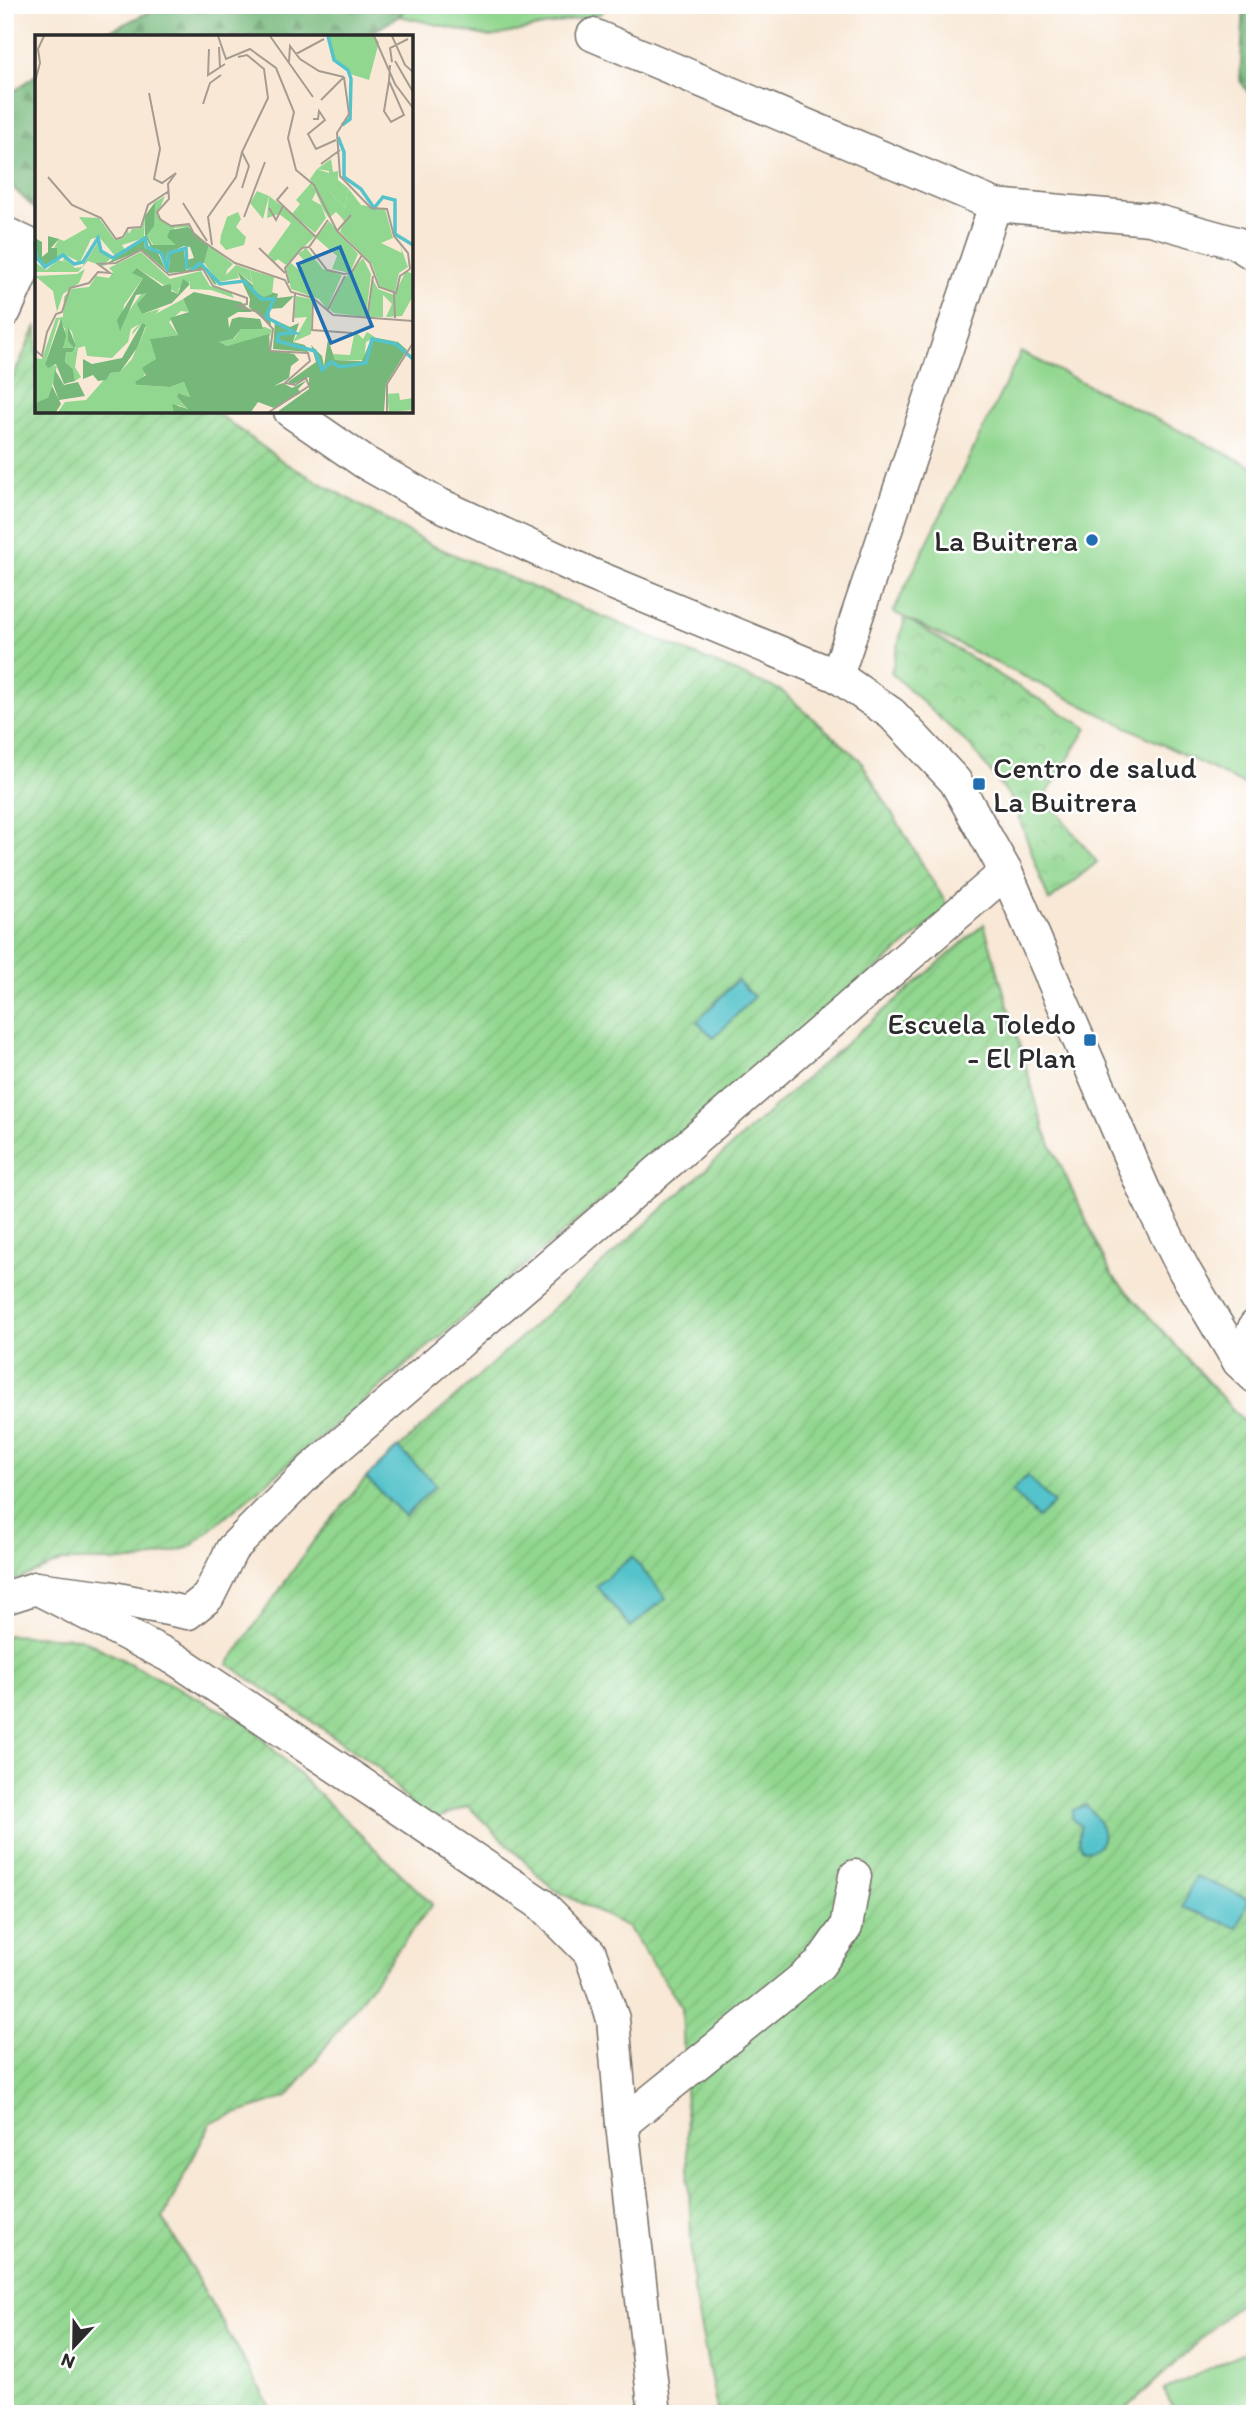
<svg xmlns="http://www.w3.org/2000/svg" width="1260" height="2419" viewBox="0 0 1260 2419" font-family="Itim,sans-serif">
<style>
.grass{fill:#92d790;stroke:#5e815e;stroke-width:2}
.forest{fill:url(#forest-firs);stroke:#507252;stroke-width:2}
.park{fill:url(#park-crowns);stroke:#5e815e;stroke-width:2}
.garden{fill:url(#garden-furrows);stroke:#5e815e;stroke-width:2}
.water{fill:#55c3cb;stroke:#40777b;stroke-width:2}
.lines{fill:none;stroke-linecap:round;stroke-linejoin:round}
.street-casing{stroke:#736d66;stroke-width:35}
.street{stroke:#fff;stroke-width:32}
.poi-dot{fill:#1f6fb2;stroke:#fff;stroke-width:2.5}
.labels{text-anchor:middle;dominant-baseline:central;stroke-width:5;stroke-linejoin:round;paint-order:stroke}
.poi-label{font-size:30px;fill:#2b2b2b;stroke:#fff;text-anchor:end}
.inset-river{fill:none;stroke:#55c3cb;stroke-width:3.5}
.inset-road{fill:none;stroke:#a69c91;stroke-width:2}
.view{fill:#1f6fb2;fill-opacity:0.15;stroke:#1f6fb2;stroke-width:3.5}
.inset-edge{fill:none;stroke:#2b2b2b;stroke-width:3.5}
</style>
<defs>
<pattern id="forest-firs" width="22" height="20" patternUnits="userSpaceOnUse" patternTransform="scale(1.75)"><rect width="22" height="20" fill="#75b87a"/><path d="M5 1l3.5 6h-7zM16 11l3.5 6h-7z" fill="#609664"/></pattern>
<pattern id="park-crowns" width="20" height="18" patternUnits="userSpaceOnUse" patternTransform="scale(1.75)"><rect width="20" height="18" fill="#92d790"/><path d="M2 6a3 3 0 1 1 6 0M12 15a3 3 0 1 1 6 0" fill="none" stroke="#7eb97c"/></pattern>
<pattern id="garden-furrows" width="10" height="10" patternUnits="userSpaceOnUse" patternTransform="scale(1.75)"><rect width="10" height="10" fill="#92d790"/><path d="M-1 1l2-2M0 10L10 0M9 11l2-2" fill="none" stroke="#7eb97c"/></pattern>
</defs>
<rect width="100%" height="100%" fill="#fff"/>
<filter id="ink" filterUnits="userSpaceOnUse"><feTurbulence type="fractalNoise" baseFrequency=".0143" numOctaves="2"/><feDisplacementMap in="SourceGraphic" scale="14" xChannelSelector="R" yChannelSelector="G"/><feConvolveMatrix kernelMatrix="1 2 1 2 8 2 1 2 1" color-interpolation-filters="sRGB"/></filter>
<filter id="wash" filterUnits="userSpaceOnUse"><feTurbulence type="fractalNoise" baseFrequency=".00686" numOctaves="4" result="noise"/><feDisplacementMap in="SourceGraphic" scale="28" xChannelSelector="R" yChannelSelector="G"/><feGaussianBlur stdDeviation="1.57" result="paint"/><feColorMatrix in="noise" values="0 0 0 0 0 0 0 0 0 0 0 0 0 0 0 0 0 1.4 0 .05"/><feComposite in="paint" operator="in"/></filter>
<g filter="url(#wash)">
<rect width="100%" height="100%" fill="#f8e8d5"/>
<!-- grass -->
<g class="grass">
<path d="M 408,5 L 607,5 L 601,14 L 490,37 L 399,16 Z"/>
<path d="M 1021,352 L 1255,468 L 1255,790 L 893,612 Z"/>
<path d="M 1255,2348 L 1255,2414 L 1176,2414 L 1164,2390 Z"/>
</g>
<!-- forest -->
<g class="forest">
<path d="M 164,5 L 408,5 L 399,16 L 365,37 L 97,37 Z"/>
<path d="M 1244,5 L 1255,5 L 1255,104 L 1240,80 Z"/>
<path d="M 37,74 L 37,211 L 7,182 L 5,98 Z"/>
</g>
<!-- park -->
<path class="park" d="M 905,618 L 1087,728 L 1045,797 L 1097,862 L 1049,901 L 1013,801 L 970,746 L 891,673 Z"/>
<!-- garden -->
<g class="garden">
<path d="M 37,325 L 37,411 L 214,411 L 285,463 L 431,545 L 782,691 L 860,760 L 949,908 L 190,1547 L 139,1561 L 63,1561 L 5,1585 L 5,394 Z"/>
<path d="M 984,924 L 1045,1132 L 1111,1274 L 1255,1434 L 1255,2288 L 1121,2414 L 718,2414 L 693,2290 L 682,2007 L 628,1927 L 553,1889 L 468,1806 L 427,1822 L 378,1767 L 228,1664 L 315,1539 L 366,1478 L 822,1064 Z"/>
<path d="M 5,1635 L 80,1638 L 245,1722 L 432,1904 L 288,2097 L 211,2122 L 163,2218 L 274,2414 L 5,2414 Z"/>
</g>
<!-- water -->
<g class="water">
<path d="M 737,980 L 754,997 L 714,1038 L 697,1022 Z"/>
<path d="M 398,1447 L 436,1485 L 405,1516 L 366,1478 Z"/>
<path d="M 1027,1476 L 1054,1503 L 1038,1518 L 1012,1491 Z"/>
<path d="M 632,1557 L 666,1598 L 631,1627 L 596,1586 Z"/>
<path d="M 1086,1805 C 1131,1849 1067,1870 1081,1826 L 1072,1818 L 1073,1810 Z"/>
<path d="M 1195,1876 L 1249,1899 L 1237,1928 L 1182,1907 Z"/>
</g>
</g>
<g filter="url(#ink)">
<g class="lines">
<!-- street casing -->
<g class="street-casing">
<g id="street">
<path d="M 593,35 L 995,205 L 1150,219 L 1236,243 L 1255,255"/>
<path d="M 5,233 L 37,248"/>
<path d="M 5,311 L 34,246"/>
<path d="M 290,411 L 364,462 L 434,502 L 590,574 L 837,676 L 892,714 L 955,781 L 1006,872 L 1144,1190 L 1184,1270 L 1239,1362 L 1255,1377"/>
<path d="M 837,676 L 995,205"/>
<path d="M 1239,1362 L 1255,1326"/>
<path d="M 36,1588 L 108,1597 L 188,1613 L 208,1597 L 232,1549 L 311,1470 L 1006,872"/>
<path d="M 5,1598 L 36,1588 L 177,1660 L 541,1904 L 590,1953 L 613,2019 L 622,2124 L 655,2414"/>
<path d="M 622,2124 L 819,1965 L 846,1927 L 855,1876"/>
</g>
</g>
<!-- street -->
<use href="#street" class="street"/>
</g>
</g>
<!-- markers -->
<g class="poi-dot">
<circle cx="1092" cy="540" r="7"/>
<rect x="972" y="777" width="14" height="14" rx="3.5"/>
<rect x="1083" y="1033" width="14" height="14" rx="3.5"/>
</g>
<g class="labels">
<!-- poi labels -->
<g class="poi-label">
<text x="1078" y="540">La Buitrera</text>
<text x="993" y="767" text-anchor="start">Centro de salud<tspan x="993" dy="34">La Buitrera</tspan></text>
<text x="1076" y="1023">Escuela Toledo<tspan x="1076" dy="34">- El Plan</tspan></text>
</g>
</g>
<!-- overview -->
<g transform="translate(35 35)">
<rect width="378" height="378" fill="#f8e8d5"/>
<path d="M 296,124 L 298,137 L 303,136 L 303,145 L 313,153 L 310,173 L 294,156 L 294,136 L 282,134 ZM 222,156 L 234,161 L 228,184 L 215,168 ZM 130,161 L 122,180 L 134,191 L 153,189 L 156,197 L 153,192 L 139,193 L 142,210 L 120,213 L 112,200 L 120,167 ZM 203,177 L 206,184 L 201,192 L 211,202 L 209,210 L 191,215 L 185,208 L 186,200 L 192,182 ZM 110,181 L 109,203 L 87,210 L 90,215 L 81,222 L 64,202 L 56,204 L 45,227 L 28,219 L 22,223 L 21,212 L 17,216 L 24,204 L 29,206 L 52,193 L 44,182 L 64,183 L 80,205 L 89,203 L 93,195 L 94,199 L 97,194 L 107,193 ZM 65,204 L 67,218 L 76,223 L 68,231 L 53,226 L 43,237 L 0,237 L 0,227 L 11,235 L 23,225 L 34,228 L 28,226 L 29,222 L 40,233 L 47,232 ZM 174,210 L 198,229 L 192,235 L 191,240 L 201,230 L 215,235 L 217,248 L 202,236 L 204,243 L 184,247 L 169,228 ZM 106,217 L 135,244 L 166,236 L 175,251 L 196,257 L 199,263 L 176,255 L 155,254 L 155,247 L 144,253 L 143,259 L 102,233 L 108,243 L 89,270 L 86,287 L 109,255 L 112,258 L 107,279 L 124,274 L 122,278 L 96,294 L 93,307 L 77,323 L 52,321 L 50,311 L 43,313 L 40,332 L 46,342 L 40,346 L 38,334 L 30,327 L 31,316 L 41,313 L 37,297 L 33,292 L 39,313 L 31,316 L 27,310 L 30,294 L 24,284 L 10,329 L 22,331 L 17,351 L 13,364 L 0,368 L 0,323 L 7,324 L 21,283 L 28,282 L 29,262 L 36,254 L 54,252 L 61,241 L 74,243 L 78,237 L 74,233 ZM 50,234 L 44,248 L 28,259 L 22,277 L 18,256 L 0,241 L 42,239 ZM 148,264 L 154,277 L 146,276 L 134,287 L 143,300 L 116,304 L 121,324 L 102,350 L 135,352 L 149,347 L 155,362 L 143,358 L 142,362 L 153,374 L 143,370 L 139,377 L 23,377 L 30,367 L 51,365 L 75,338 L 85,337 L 97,324 L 111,292 L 107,288 L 97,300 L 98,296 L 106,287 ZM 230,292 L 237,295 L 235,301 L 192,311 L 183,307 L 199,304 L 206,294 ZM 320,296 L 328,304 L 332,297 L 340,302 L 331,307 L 329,325 L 300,325 L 298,319 L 315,320 ZM 364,358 L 365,365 L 378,363 L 377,375 L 354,377 L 352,359 Z" fill="#92d790"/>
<path d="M 120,167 L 119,191 L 112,200 L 117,210 L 141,210 L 132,202 L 135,195 L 153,192 L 174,210 L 169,228 L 153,234 L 151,225 L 159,223 L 155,212 L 149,211 L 132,218 L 131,230 L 124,215 L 116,213 L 110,200 L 110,181 ZM 13,201 L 24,204 L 16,213 L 22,213 L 22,223 L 10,230 L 3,224 L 0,203 L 7,207 L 7,222 L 13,217 ZM 109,204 L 110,213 L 123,218 L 130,233 L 134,233 L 135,218 L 149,214 L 151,235 L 167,230 L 173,234 L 182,250 L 195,254 L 179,249 L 170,235 L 134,238 L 107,215 L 68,231 ZM 102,233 L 127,251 L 136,249 L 136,256 L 143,259 L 148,244 L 155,249 L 137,268 L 107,279 L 102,269 L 112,258 L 101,260 L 85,296 L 82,285 L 108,243 L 97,238 ZM 202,236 L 221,253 L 243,259 L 242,263 L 259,261 L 247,273 L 234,274 L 236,291 L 214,272 L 215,264 ZM 159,257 L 206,267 L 217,277 L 203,277 L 193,283 L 194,293 L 197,284 L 204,282 L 225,284 L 228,294 L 206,294 L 198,304 L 184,307 L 192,311 L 234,299 L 235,315 L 259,319 L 264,325 L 256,331 L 254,343 L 239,351 L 248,348 L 257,353 L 272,345 L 263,354 L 266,358 L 239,373 L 223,367 L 216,377 L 139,377 L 137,369 L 153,374 L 142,362 L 143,358 L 155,362 L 149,347 L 135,352 L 102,350 L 100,347 L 111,340 L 107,333 L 121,324 L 115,304 L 143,300 L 135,283 L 154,277 L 148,264 ZM 26,284 L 31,301 L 28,313 L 39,313 L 33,306 L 33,291 L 41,311 L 37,317 L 31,317 L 30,327 L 38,334 L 40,346 L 29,349 L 21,329 L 13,333 L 10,329 ZM 240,285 L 255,292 L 264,288 L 258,307 L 270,310 L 273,317 L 238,314 ZM 107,288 L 111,290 L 102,313 L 85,337 L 75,338 L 71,345 L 63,346 L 58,340 L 48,344 L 48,324 L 57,329 L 87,323 ZM 337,302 L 363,307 L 372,315 L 351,349 L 349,377 L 242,377 L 274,354 L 274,342 L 257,350 L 253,347 L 281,327 L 276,310 L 287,321 L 289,331 L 293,304 L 300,325 L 327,326 ZM 20,335 L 29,350 L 43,347 L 50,361 L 24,365 L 18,349 ZM 17,351 L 26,369 L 21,377 L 0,377 L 0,368 L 13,363 Z" fill="#75b87a"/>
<path d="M 293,1 L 339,1 L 344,7 L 334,45 L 315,39 L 299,25 Z" fill="#92d790"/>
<path d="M 282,134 L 297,139 L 302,150 L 294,156 L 310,173 L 313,153 L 326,170 L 350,174 L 358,203 L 346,208 L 367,218 L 365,210 L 373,232 L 364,238 L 360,257 L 345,252 L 337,229 L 305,197 L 309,186 L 306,182 L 301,177 L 294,183 L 289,176 L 275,144 ZM 276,148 L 281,157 L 277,165 L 286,170 L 291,183 L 280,198 L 263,184 L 280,201 L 251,230 L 243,224 L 239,227 L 233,220 L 256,188 L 244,179 L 232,183 L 234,161 L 257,179 L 265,169 L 261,165 ZM 294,186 L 323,219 L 315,238 L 297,234 L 302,221 L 281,203 ZM 271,213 L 288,234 L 307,240 L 292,274 L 284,264 L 256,254 L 251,232 L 256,228 L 264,235 L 269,225 L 263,219 ZM 328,223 L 336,239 L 331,282 L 299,278 L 294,274 L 310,243 ZM 215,235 L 239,242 L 237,259 L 229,262 L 219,257 ZM 371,236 L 378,239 L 378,261 L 367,281 L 351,282 L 357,269 L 348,260 L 348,282 L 333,282 L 338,245 L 343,254 L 359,260 ZM 261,261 L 277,264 L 276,293 L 276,299 L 258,307 L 272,282 L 259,283 Z" fill="#92d790"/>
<path class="inset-river" d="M 293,1 L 299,25 L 313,35 L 316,44 L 315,84 L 307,90M 303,102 L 309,117 L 309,142 L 326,154 L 339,173 L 348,162 L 360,165 L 360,199 L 378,210M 0,207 L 1,222 L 10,232 L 28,220 L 39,229 L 48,227 L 63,203 L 66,216 L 78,223 L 110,203 L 112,212 L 126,218 L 132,233 L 134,218 L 151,213 L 152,234M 156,235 L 165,228 L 185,249 L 209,246 L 226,264 L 239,264 L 231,282 L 260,298 L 244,299 L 242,306 L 280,316 L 287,335 L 296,327 L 305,332 L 331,328 L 337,304 L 361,309 L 378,324"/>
<path class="inset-road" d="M 183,1 L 191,24 L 215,14 L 241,33 L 259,77 L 253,103 L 261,135 L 279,150 L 302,196 L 335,228 L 344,252 L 361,258 L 365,241 L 375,234M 235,1 L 278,62M 339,1 L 360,49 L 378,73M 357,1 L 370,30 L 378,37M 184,12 L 185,33M 174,14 L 173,40 L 190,29M 261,19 L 289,4M 360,26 L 378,57M 254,27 L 255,11 L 265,24 L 284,36 L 309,42M 357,27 L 355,13 L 373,4M 309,42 L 314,79 L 302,98 L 305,141 L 336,173 L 352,174 L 359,201 L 373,218 L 375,234M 354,46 L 349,76 L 356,87 L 369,80 L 354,46 L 355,30M 0,47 L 5,28 L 3,14 L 9,1M 114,58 L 125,114 L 119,144 L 127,148 L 141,138 L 133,149 L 134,164 L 122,177 L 125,184 L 136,191 L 154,189 L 160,201 L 200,228 L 250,245 L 256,257 L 278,263 L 298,280 L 378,286M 286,65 L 309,42M 168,69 L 175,48 L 186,40M 278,84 L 283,84 L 284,76 L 290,85 L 273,99 L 281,114 L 301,105M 207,117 L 214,131 L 207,153M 286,129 L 305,115M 13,142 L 37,170 L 66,183 L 81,204 L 88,202 L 93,193 L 106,192 L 113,170 L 134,156M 253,152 L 242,165 L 281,202M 148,168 L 172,206M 234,173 L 241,185 L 248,171M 209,182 L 230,127M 302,196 L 316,180M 177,210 L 173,182 L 201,142 L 207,117 L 233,63 L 229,34 L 212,20 L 203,22M 224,213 L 250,238M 275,213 L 292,235 L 309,239 L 316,238 L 327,220M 254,248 L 250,233 L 267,213 L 274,212 L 293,185M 359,258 L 360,283M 278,263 L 277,295 L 317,298M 292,276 L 310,241M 332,284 L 338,241M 258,287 L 260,259M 0,315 L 7,321 L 12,297 L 21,279 L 27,277 L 35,253 L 54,248 L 63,237 L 75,238 L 63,229 L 81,228 L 106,215 L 134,240 L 168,234 L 178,251 L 212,263 L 212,269 L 202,271 L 223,277 L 238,294 L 235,316 L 273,318 L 275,326 L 250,348 L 260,350 L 271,343 L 274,351 L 234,377M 352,377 L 352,349 L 378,308"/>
<path class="view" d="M 305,212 L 337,291 L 296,308 L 263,229 Z"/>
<rect width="378" height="378" class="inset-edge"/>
</g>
<!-- margin -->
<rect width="1260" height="2419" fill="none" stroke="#fff" stroke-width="28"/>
<!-- north arrow -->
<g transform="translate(74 2346) rotate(202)" stroke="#ffffff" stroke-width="5" paint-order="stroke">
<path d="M0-5L12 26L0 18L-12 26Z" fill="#2b2b2b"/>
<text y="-10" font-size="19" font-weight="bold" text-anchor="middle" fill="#2b2b2b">N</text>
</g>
</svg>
